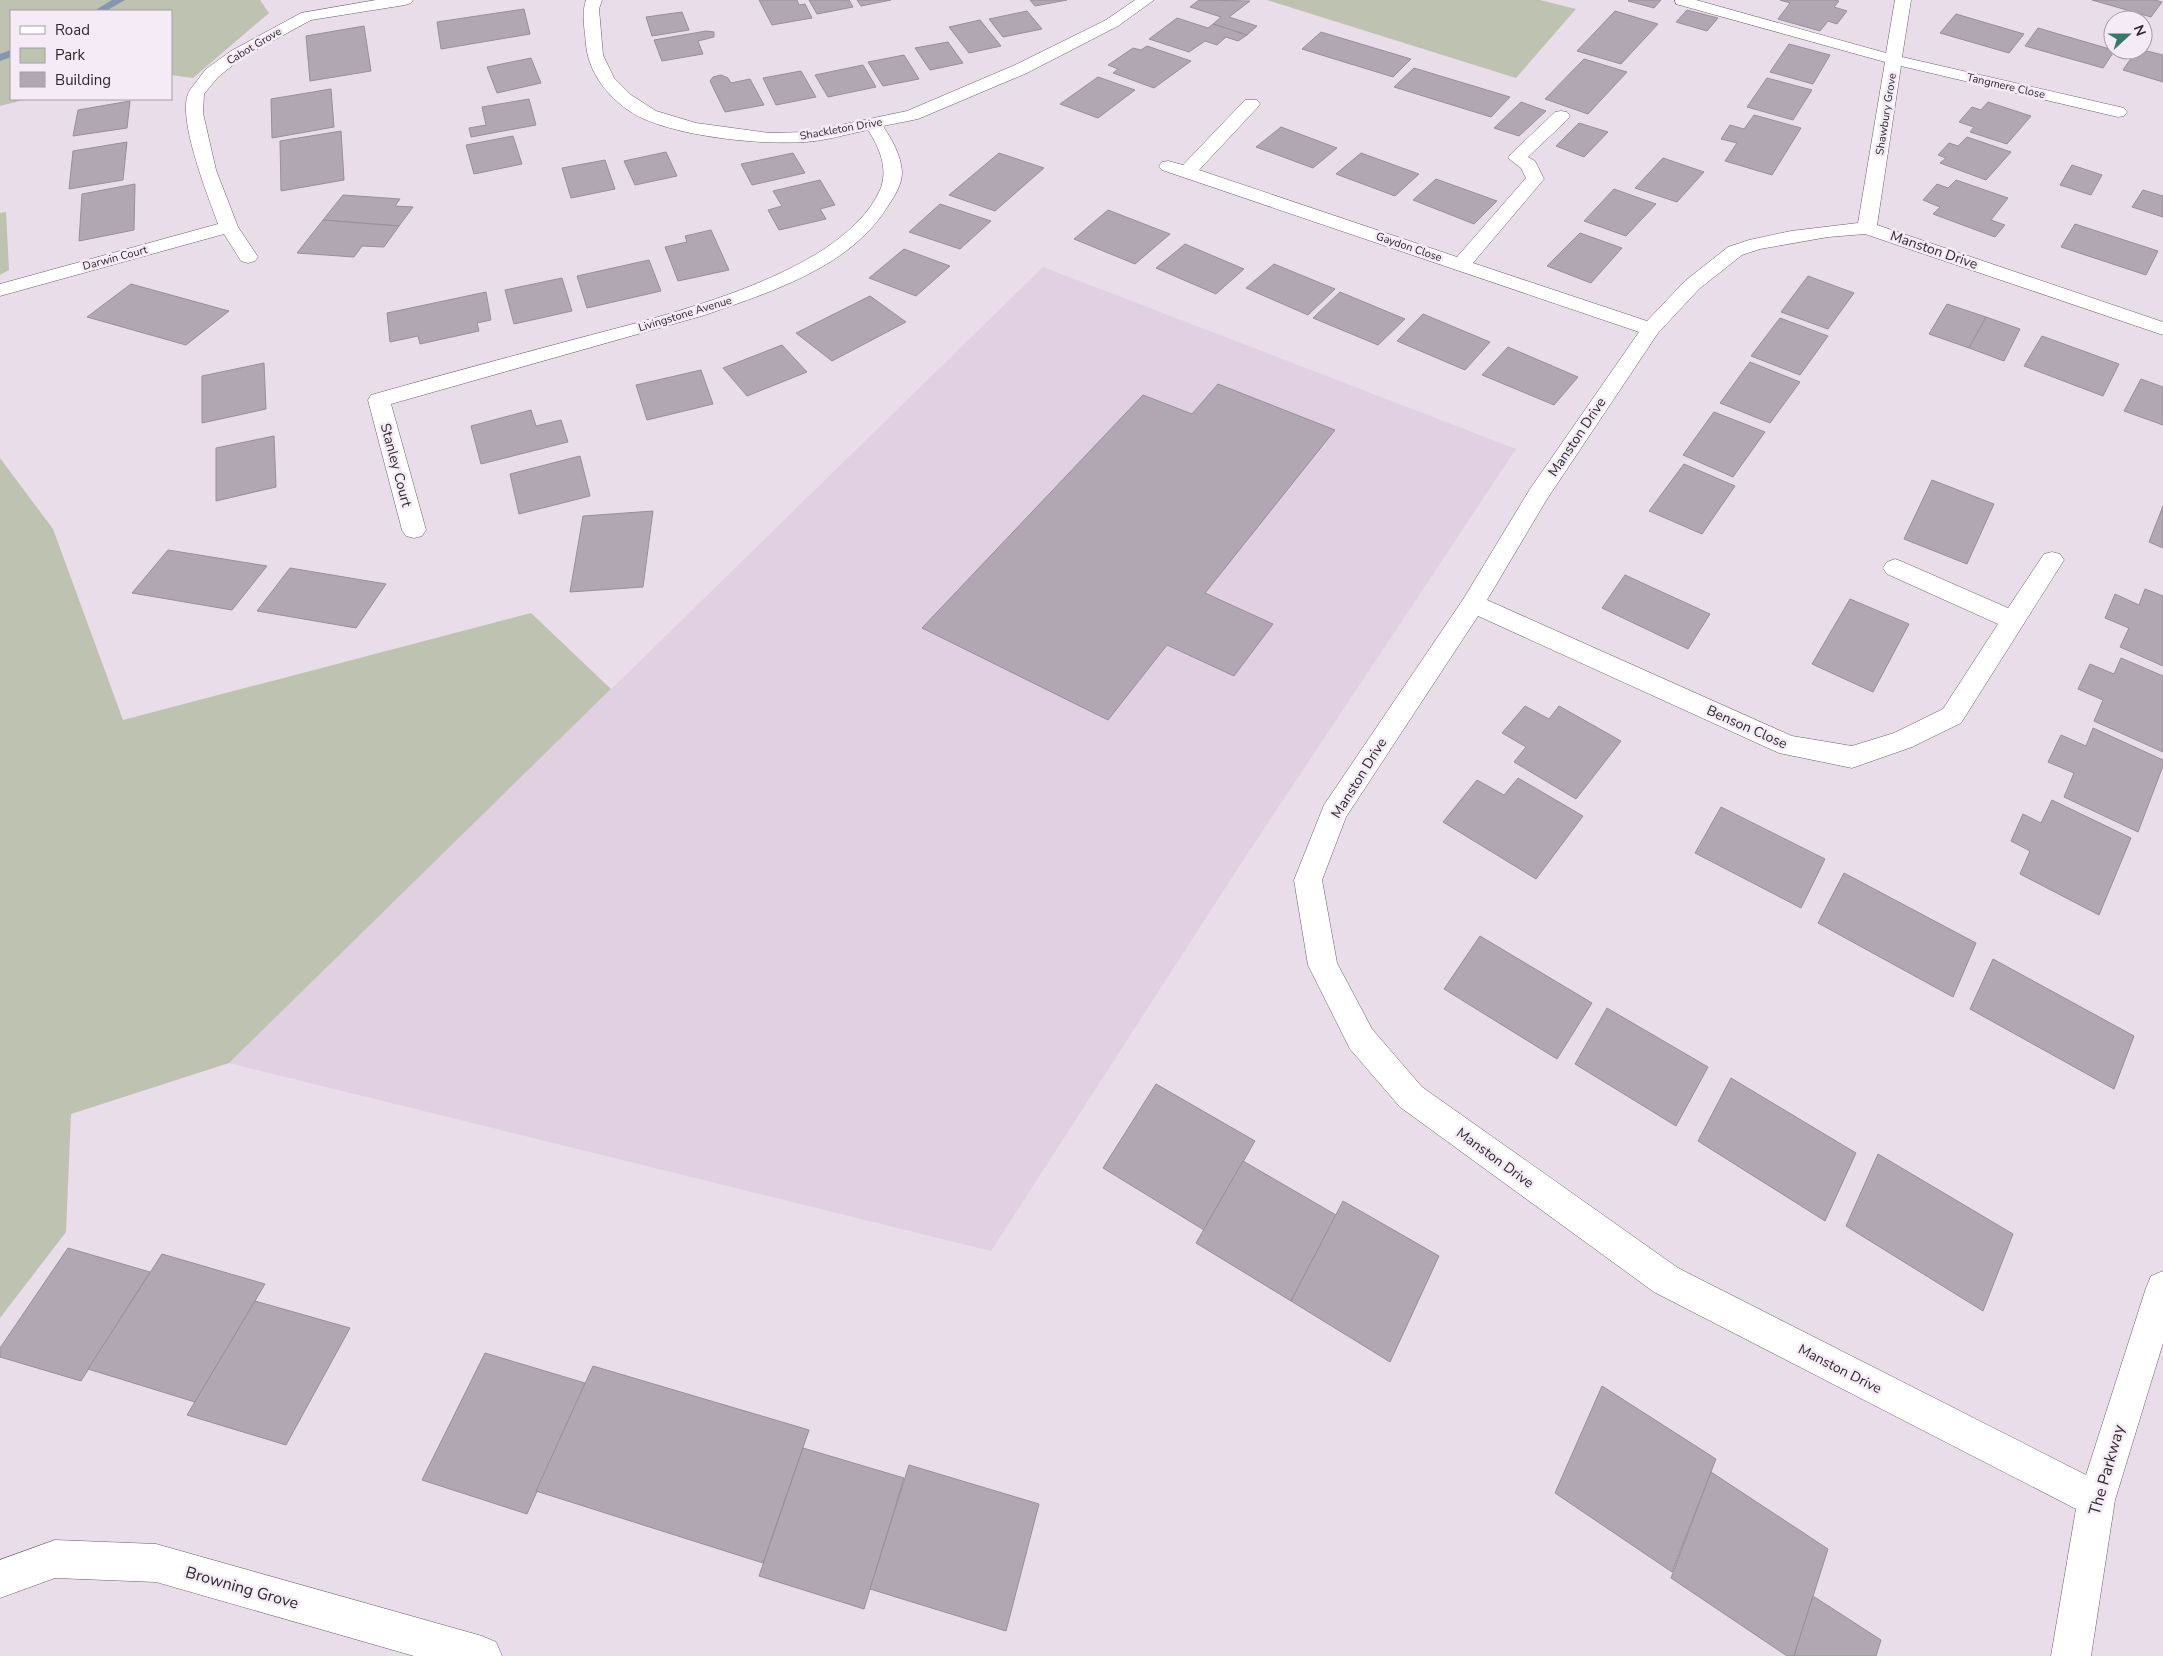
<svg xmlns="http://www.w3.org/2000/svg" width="2163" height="1656" viewBox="0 0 2163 1656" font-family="'Nunito Sans',sans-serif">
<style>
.built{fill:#e0d0e1}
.green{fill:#bec3b1}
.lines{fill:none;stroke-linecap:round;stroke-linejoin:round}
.stream{fill:#8398af;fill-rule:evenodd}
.building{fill:#b1a7b2;stroke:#988f99}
.minor-casing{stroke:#685f69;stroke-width:1}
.minor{fill:#fff;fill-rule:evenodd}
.labels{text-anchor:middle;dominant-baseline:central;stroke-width:5;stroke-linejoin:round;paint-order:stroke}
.far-street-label{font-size:11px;fill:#2c282c;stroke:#f5ebf6}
.street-label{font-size:14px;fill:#2c282c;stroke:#f5ebf6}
.near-street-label{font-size:16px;fill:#2c282c;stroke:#f5ebf6}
</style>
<rect width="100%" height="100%" fill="#e8dde8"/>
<!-- built -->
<path class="built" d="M 1043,267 L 1516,449 L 1240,865 L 991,1251 L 229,1063 Z"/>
<!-- green -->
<g class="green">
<path d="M 0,0 L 260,0 L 269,13 L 193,78 L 171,75 L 171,11 L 11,11 L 11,99 L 27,99 L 0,106 Z"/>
<path d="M 1267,0 L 1540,0 L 1576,9 L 1516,78 Z"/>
<path d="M 6,212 L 9,270 L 0,275 L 0,213 Z"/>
<path d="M 0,458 L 53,529 L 123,720 L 531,613 L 611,689 L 229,1063 L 71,1114 L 66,1232 L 0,1318 Z"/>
</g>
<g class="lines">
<!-- stream -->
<g class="stream">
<path d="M 112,0 L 125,0 L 106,11 L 94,11 Z"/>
<path d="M 11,50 L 11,57 L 0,61 L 0,54 Z"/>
</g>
</g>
<!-- building -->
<g class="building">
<path d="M 759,0 L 797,0 L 799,5 L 805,4 L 812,18 L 772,25 Z"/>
<path d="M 809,0 L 849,0 L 853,7 L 817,14 Z"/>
<path d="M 857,0 L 891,0 L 861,6 Z"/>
<path d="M 1030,0 L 1067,0 L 1035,6 Z"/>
<path d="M 1199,0 L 1250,1 L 1229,17 L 1257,26 L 1247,35 L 1213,24 L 1221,17 L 1190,7 Z"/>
<path d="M 1629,0 L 1661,0 L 1654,8 L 1628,1 Z"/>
<path d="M 1780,0 L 1833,0 L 1839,1 L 1834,7 L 1847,11 L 1837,24 L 1828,21 L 1820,31 L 1778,19 L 1790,3 Z"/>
<path d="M 2092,0 L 2155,0 L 2162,2 L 2151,17 Z"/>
<path d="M 524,9 L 530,34 L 441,49 L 437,22 Z"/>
<path d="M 1687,10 L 1718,18 L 1707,31 L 1676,22 Z"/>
<path d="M 1027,11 L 1042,29 L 1003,37 L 989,19 Z"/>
<path d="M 1615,11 L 1658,24 L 1621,64 L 1577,51 Z"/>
<path d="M 682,12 L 689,30 L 652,36 L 646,17 Z"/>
<path d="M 1956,14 L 2024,34 L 2009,53 L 1940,33 Z"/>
<path d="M 1177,18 L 1208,28 L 1213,24 L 1247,35 L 1238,41 L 1226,37 L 1217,45 L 1205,41 L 1189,52 L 1149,39 Z"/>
<path d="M 980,20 L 1001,46 L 969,53 L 949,27 Z"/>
<path d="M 364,26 L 371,71 L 310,81 L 306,36 Z"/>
<path d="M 2038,28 L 2113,50 L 2115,50 L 2103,68 L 2025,46 Z"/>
<path d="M 706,31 L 714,32 L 714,37 L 698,41 L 703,54 L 662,61 L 654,40 Z"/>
<path d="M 1321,32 L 1411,59 L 1393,77 L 1302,49 Z"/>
<path d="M 948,42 L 963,63 L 930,70 L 915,48 Z"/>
<path d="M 1789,44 L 1830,55 L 1813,84 L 1770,72 Z"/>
<path d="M 1147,46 L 1191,61 L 1154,88 L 1113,73 L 1118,69 L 1108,65 L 1133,48 L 1141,50 Z"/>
<path d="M 2137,50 L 2143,50 L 2163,55 L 2163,82 L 2123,70 Z"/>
<path d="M 904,55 L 919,79 L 883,86 L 868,62 Z"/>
<path d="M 531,58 L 541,83 L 497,93 L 487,67 Z"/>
<path d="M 1584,59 L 1627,72 L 1588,114 L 1545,99 Z"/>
<path d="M 863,65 L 876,87 L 828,97 L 815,75 Z"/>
<path d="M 1414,68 L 1510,97 L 1491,117 L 1394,87 Z"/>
<path d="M 801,71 L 816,97 L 776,105 L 763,78 Z"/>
<path d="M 721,75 L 728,78 L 731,83 L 750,79 L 764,105 L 725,112 L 710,81 L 713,77 Z"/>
<path d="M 1098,77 L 1135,90 L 1098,118 L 1060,104 Z"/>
<path d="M 1767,78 L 1812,90 L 1793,120 L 1747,107 Z"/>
<path d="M 331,89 L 334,127 L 272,138 L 271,99 Z"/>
<path d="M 529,99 L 536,125 L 471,137 L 469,128 L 486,125 L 482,107 Z"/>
<path d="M 130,101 L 127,128 L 73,136 L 78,110 Z"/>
<path d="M 1521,102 L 1546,111 L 1519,136 L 1494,128 Z"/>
<path d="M 1988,102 L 2031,116 L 2007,144 L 1970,132 L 1974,127 L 1959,122 L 1972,107 L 1981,110 Z"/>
<path d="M 1754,115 L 1801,128 L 1772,175 L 1725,161 L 1737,143 L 1721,139 L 1730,125 L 1744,129 Z"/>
<path d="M 1579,123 L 1608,132 L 1584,157 L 1556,146 Z"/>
<path d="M 1281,127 L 1337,148 L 1313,168 L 1256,147 Z"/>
<path d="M 341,131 L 344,180 L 281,191 L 280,141 Z"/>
<path d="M 513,136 L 522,164 L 474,174 L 466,145 Z"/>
<path d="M 1967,137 L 2011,152 L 1986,180 L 1940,163 L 1946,158 L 1938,155 L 1949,143 L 1958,146 Z"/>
<path d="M 127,142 L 123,180 L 69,189 L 73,151 Z"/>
<path d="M 666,152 L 677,176 L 635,185 L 624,161 Z"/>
<path d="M 793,153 L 805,173 L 752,185 L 741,164 Z"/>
<path d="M 999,153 L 1044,168 L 995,211 L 949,195 Z"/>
<path d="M 1361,153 L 1419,174 L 1395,196 L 1336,174 Z"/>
<path d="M 1663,158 L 1704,172 L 1677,202 L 1635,188 Z"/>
<path d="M 605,160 L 615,189 L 571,198 L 562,168 Z"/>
<path d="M 2072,165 L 2102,175 L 2091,195 L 2060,185 Z"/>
<path d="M 1436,179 L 1497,201 L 1474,224 L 1413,200 Z"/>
<path d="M 820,180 L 835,205 L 820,209 L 826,219 L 779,230 L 768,210 L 782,206 L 773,191 Z"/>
<path d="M 1956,180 L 2008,198 L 1991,220 L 2005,225 L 1995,237 L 1933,214 L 1940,207 L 1923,200 L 1937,184 L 1948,188 Z"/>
<path d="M 135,184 L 134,230 L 79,241 L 82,194 Z"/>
<path d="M 1614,189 L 1656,204 L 1626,236 L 1584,221 Z"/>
<path d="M 2143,190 L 2163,196 L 2163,217 L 2132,207 Z"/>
<path d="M 343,195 L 400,199 L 395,206 L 413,207 L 399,226 L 323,220 Z"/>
<path d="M 940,204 L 991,221 L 960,249 L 909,232 Z"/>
<path d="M 1108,210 L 1170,234 L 1135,264 L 1074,239 Z"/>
<path d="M 323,220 L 399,226 L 384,247 L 362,246 L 354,257 L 297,253 Z"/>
<path d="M 2075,224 L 2158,251 L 2146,275 L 2061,247 Z"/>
<path d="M 711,230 L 729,270 L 678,281 L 665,247 L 687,242 L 685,236 Z"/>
<path d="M 1580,233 L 1622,248 L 1591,283 L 1547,266 Z"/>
<path d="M 1185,244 L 1244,269 L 1216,294 L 1156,268 Z"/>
<path d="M 904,249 L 950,266 L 916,296 L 869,278 Z"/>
<path d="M 649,260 L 661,291 L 587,308 L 577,276 Z"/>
<path d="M 1274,264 L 1335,289 L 1308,315 L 1246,288 Z"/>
<path d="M 1808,276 L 1854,293 L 1828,329 L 1781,312 Z"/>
<path d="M 562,278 L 572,311 L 514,324 L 505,290 Z"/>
<path d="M 131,284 L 229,311 L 186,345 L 87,317 Z"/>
<path d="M 486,292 L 491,320 L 477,323 L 479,331 L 420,344 L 418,336 L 390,342 L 387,313 Z"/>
<path d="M 1340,292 L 1405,319 L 1378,345 L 1313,318 Z"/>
<path d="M 870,296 L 906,322 L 832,361 L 796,333 Z"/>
<path d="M 1947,304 L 1986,317 L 1969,348 L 1929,334 Z"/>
<path d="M 1423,314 L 1490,342 L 1465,370 L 1397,341 Z"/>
<path d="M 1986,317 L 2020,329 L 2004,361 L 1969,348 Z"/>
<path d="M 1780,318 L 1828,336 L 1800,375 L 1751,356 Z"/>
<path d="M 2042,336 L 2119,364 L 2103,396 L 2024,366 Z"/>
<path d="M 782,345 L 807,372 L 747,396 L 723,368 Z"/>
<path d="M 1508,347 L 1578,377 L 1554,405 L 1482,375 Z"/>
<path d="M 1750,362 L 1800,382 L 1770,423 L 1720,403 Z"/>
<path d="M 264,363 L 266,409 L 202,423 L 202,376 Z"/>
<path d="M 701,370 L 713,404 L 647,420 L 636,385 Z"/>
<path d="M 2141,379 L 2163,387 L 2163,425 L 2124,411 Z"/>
<path d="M 1218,384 L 1335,430 L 1205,593 L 1273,624 L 1234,676 L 1167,645 L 1108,720 L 922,628 L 1143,395 L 1192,414 Z"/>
<path d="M 531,410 L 536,426 L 561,420 L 568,442 L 481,464 L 471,426 Z"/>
<path d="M 1714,412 L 1765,432 L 1733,477 L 1683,455 Z"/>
<path d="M 274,436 L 276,487 L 216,501 L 216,448 Z"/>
<path d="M 580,456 L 590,496 L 519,514 L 510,474 Z"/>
<path d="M 1684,464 L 1735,486 L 1702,534 L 1649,511 Z"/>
<path d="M 1932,480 L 1994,504 L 1967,564 L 1904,539 Z"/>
<path d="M 2163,506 L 2163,548 L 2149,542 Z"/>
<path d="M 653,511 L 643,587 L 570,592 L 583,516 Z"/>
<path d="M 168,550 L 267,566 L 232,610 L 132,593 Z"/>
<path d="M 290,568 L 386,584 L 356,628 L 257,611 Z"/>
<path d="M 1625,575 L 1710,614 L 1688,649 L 1602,608 Z"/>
<path d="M 2145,589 L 2163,596 L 2163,666 L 2120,647 L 2129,628 L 2105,618 L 2115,594 L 2139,605 Z"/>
<path d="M 1850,599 L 1909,624 L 1873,692 L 1812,664 Z"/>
<path d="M 2121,658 L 2163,676 L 2163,752 L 2094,721 L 2103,700 L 2078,689 L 2090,664 L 2114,674 Z"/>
<path d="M 1525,706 L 1549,719 L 1559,706 L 1621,741 L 1576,799 L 1514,762 L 1526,747 L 1502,733 Z"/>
<path d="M 2093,728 L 2163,760 L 2163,766 L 2138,832 L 2064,797 L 2074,773 L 2048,762 L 2061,735 L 2086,746 Z"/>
<path d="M 1518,778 L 1583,816 L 1536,879 L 1443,822 L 1477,780 L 1504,795 Z"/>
<path d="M 2052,800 L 2131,838 L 2099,915 L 2020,874 L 2030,851 L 2011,841 L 2023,814 L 2041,823 Z"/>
<path d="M 1721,807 L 1825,859 L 1801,908 L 1695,853 Z"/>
<path d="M 1844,873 L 1976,943 L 1953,997 L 1818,923 Z"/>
<path d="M 1480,936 L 1592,1003 L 1557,1059 L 1444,989 Z"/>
<path d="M 1993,959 L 2134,1036 L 2114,1089 L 1970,1009 Z"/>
<path d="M 1607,1008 L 1708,1067 L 1676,1126 L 1575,1064 Z"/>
<path d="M 1731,1078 L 1856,1153 L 1825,1221 L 1698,1141 Z"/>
<path d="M 1156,1084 L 1255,1141 L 1204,1230 L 1103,1168 Z"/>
<path d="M 1878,1154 L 2013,1234 L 1983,1311 L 1846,1226 Z"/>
<path d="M 1243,1161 L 1336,1215 L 1291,1301 L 1196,1243 Z"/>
<path d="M 1343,1201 L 1439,1256 L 1390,1362 L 1291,1301 Z"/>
<path d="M 68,1248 L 150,1272 L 81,1381 L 0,1357 L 0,1348 Z"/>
<path d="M 162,1254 L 265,1284 L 195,1402 L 88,1369 Z"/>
<path d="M 255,1301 L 350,1328 L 286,1445 L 187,1415 Z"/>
<path d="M 485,1353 L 585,1383 L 527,1514 L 422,1480 Z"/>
<path d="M 593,1366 L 809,1430 L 763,1563 L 536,1491 Z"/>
<path d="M 1602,1386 L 1716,1459 L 1672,1572 L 1555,1493 Z"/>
<path d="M 803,1448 L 904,1478 L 864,1609 L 759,1576 Z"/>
<path d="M 909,1465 L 1039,1504 L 1006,1631 L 870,1589 Z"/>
<path d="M 1711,1472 L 1828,1549 L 1794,1656 L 1787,1656 L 1671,1578 Z"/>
<path d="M 1813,1596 L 1881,1640 L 1876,1656 L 1794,1656 Z"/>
</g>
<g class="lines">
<!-- minor casing -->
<g class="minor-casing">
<g id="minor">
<path d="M 376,0 L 413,0 L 411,3 L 405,5 L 311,20 L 243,57 L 218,77 L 204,94 L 203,113 L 216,170 L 238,227 L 258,257 L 255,261 L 248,263 L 241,261 L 224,234 L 0,296 L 0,284 L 218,224 C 209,198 174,113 190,90 L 206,69 L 231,51 L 301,13 Z"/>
<path d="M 586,0 L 602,0 L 599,9 L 603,55 L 614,78 L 631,95 L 656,111 L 696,123 L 769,133 L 807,132 L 907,111 L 1015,65 L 1106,20 L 1135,0 L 1154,0 L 1118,26 L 1027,73 L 918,119 L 883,126 C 892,140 901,155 902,172 C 902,185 895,195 888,206 C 850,268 770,292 705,315 L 391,404 L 426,530 L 422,536 L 414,538 L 406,536 L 402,530 L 368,400 L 371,395 C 434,377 498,360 561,343 C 648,319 840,279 880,190 C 889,169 879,147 868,130 C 847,134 825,141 805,142 C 760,145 685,137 644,119 C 615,106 589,77 586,45 C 585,30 581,14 586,0 Z"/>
<path d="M 1675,0 L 1696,0 L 1886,53 L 1895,0 L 1911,0 L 1902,57 L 2124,108 L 2127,112 L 2124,116 L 2118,117 L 1901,66 L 1877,225 L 2163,322 L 2163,335 L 1865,234 L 1828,237 L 1760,249 L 1742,255 L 1699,289 L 1658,333 L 1547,499 L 1487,600 L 1792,736 L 1852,746 L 1894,733 L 1943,709 L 1998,624 L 1887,574 L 1883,568 L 1887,562 L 1895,559 L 1903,562 L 2008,608 L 2044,554 L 2052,552 L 2060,554 L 2064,560 L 1961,723 L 1912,747 L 1852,768 L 1779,753 L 1478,616 L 1346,817 L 1322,880 L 1337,963 L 1372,1029 L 1422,1087 L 1678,1268 L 2086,1475 L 2146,1288 L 2151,1276 L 2163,1271 L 2163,1343 L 2115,1500 L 2091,1656 L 2051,1656 L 2076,1509 L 1654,1292 L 1400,1107 L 1350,1049 L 1308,965 L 1294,880 L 1324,805 L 1464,598 L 1530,489 L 1639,332 L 1162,170 L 1159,166 L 1162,162 L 1168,161 L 1183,165 L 1245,100 L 1257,100 L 1260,104 L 1257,108 L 1199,170 L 1457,257 L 1526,178 L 1521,168 L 1508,158 L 1511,154 L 1555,112 L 1561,111 L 1567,112 L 1570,116 L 1567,120 L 1528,157 L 1535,161 L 1544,179 L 1473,263 L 1647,321 L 1685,281 L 1728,247 L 1749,240 L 1791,231 L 1858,223 L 1885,62 L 1676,4 Z"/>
<path d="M 55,1540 L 156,1544 L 482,1636 L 496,1642 L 502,1656 L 414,1656 L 156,1582 L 55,1578 L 0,1598 L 0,1560 Z"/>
</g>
</g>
<!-- minor -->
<use href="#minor" class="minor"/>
</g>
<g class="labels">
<!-- far-street labels -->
<g class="far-street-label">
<text transform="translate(254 46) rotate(-31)">Cabot Grove</text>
<text transform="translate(2006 86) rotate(13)">Tangmere Close</text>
<text transform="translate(1886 114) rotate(-81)">Shawbury Grove</text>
<text transform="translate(841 129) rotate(-10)">Shackleton Drive</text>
<text transform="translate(1409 247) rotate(19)">Gaydon Close</text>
<text transform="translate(115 258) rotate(-15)">Darwin Court</text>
<text transform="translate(685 314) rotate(-17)">Livingstone Avenue</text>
</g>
<!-- street labels -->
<g class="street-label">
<text transform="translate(1934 250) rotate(19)">Manston Drive</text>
<text transform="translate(1577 437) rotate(-56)">Manston Drive</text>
<text transform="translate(396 465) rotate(75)">Stanley Court</text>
<text transform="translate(1747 727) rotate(24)">Benson Close</text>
<text transform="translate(1359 778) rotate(-58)">Manston Drive</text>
<text transform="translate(1495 1158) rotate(36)">Manston Drive</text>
<text transform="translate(1840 1369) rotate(27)">Manston Drive</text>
</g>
<!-- near-street labels -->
<g class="near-street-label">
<text transform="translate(2107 1470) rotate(-74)">The Parkway</text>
<text transform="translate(242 1588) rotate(16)">Browning Grove</text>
</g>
</g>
<!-- legend -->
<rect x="10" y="10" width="162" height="90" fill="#f5ebf6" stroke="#a59da5"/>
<rect x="20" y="26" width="25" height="8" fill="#ffffff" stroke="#a59da5"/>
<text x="55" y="35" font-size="15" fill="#2c282c">Road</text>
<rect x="20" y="48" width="25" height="15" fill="#bec3b1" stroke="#a59da5"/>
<text x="55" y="60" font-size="15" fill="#2c282c">Park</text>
<rect x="20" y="72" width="25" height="15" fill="#b1a7b2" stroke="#a59da5"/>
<text x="55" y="85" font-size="15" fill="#2c282c">Building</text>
<!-- north arrow -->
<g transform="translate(2128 35) rotate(69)"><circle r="24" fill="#f5ebf6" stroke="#a59da5"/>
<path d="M0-4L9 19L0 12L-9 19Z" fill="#36796a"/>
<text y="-8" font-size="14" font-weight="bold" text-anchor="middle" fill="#2c282c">N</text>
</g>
</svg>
